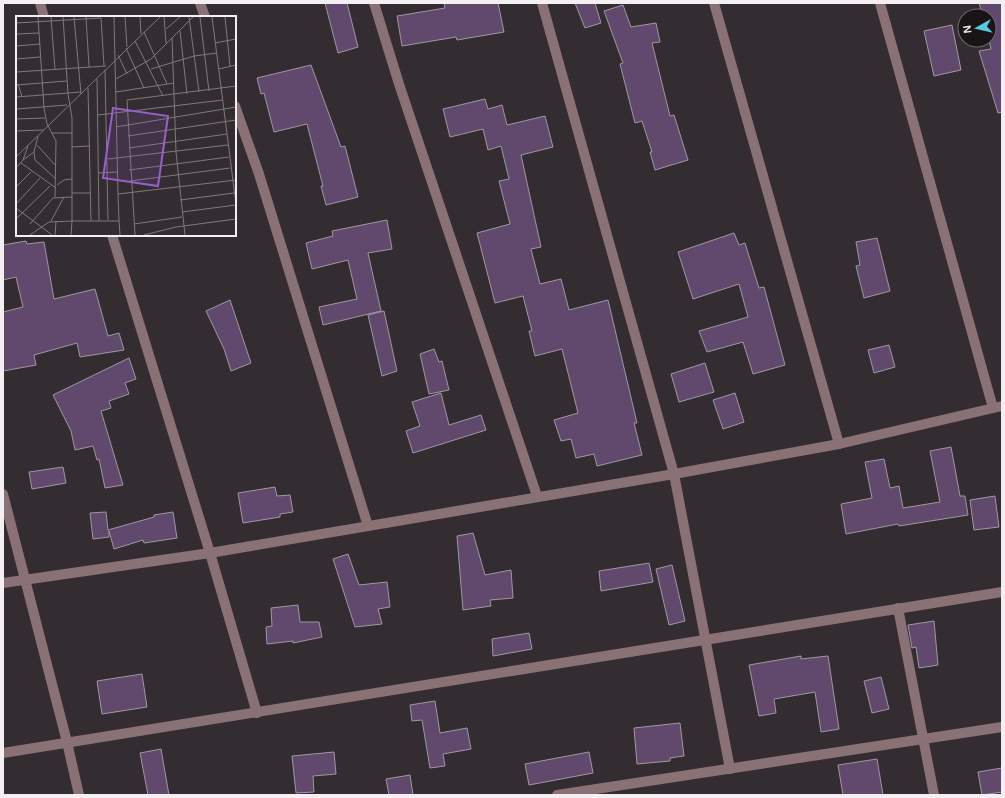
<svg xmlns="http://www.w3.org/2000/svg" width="1005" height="798" viewBox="0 0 1005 798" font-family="Arial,sans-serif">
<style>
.building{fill:#61486d;stroke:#9f99a1}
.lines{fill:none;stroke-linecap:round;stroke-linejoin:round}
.minor{stroke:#897175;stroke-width:10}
.inset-road{fill:none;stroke:#807a7e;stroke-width:1}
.view{fill:#995dcc;fill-opacity:0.15;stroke:#995dcc;stroke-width:2}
.inset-edge{fill:none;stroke:#f4eff2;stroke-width:2}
</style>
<rect width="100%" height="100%" fill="#332c30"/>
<!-- building -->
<g class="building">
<path d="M 325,3 L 347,3 L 358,47 L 338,53 Z"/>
<path d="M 444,3 L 498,3 L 504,32 L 457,40 L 456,37 L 402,46 L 397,16 L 445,8 Z"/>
<path d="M 575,3 L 595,3 L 601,23 L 585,28 Z"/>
<path d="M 979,3 L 1002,3 L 1002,112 L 998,113 L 979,51 L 991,49 L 989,40 L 989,16 L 983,16 Z"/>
<path d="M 623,5 L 631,27 L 656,23 L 660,42 L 652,43 L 670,116 L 674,115 L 688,160 L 655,170 L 650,152 L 652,152 L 642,121 L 635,123 L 620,64 L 623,63 L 604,11 Z"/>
<path d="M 952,25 L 961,70 L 934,76 L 924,31 Z"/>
<path d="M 311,65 L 341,147 L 345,146 L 358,197 L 326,205 L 321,186 L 323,186 L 307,124 L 274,132 L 264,93 L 261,94 L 257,78 Z"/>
<path d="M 485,99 L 488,109 L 502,105 L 507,125 L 545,116 L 553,147 L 521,155 L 541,247 L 531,249 L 540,284 L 561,279 L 569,310 L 608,300 L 637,423 L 634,423 L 642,455 L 597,466 L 594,454 L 576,458 L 571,439 L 561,441 L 554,420 L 578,413 L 562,349 L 535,356 L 529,331 L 532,331 L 523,296 L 495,303 L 477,233 L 510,224 L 499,181 L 509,179 L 501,146 L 488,150 L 483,129 L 450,137 L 443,109 Z"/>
<path d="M 387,220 L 392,249 L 368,253 L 381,311 L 323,325 L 319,307 L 357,299 L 348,260 L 312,269 L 306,243 L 333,236 L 332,231 Z"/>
<path d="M 734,233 L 739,245 L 745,243 L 759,288 L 764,287 L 785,365 L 753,374 L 743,342 L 707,352 L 699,331 L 748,317 L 739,284 L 693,299 L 678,252 Z"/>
<path d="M 877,238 L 890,291 L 864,298 L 856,266 L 860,265 L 856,242 Z"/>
<path d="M 26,241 L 27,244 L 44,242 L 54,299 L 95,289 L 108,336 L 119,333 L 124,350 L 80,357 L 77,343 L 34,355 L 36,365 L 3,371 L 3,312 L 23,307 L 16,277 L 3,280 L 3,245 Z"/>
<path d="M 230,300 L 251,363 L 231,371 L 224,349 L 206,311 Z"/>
<path d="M 384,311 L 397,371 L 382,376 L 368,315 Z"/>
<path d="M 889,345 L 895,367 L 874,373 L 868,350 Z"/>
<path d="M 434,349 L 439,362 L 442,361 L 449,390 L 429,394 L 420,354 Z"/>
<path d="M 129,358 L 136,379 L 125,383 L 129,394 L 109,401 L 111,408 L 101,411 L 123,485 L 105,488 L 99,459 L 97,460 L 93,446 L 75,450 L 71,431 L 53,395 Z"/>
<path d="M 705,363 L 714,392 L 679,402 L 671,374 Z"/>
<path d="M 441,393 L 449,425 L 481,415 L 486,430 L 413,453 L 406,431 L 420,426 L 412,402 Z"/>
<path d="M 735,393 L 744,422 L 723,429 L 713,400 Z"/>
<path d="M 951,447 L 960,496 L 965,496 L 968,515 L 899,526 L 898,524 L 846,534 L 841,504 L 872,498 L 865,462 L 884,459 L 890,488 L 899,486 L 903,508 L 940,502 L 930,451 Z"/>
<path d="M 63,467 L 66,483 L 32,489 L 29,472 Z"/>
<path d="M 275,487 L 277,496 L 290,495 L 293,512 L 280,514 L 280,517 L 243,523 L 238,493 Z"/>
<path d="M 995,496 L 999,527 L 974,530 L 970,500 Z"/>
<path d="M 106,512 L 108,530 L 154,517 L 154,515 L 173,512 L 177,538 L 144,543 L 143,540 L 114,549 L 109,531 L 109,537 L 93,539 L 90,513 Z"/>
<path d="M 473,533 L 485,575 L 511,570 L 513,598 L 490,600 L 491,606 L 463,610 L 457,536 Z"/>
<path d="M 348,554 L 359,585 L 387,582 L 390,607 L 378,609 L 382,624 L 355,627 L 333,559 Z"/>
<path d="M 649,563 L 653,582 L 601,591 L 599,571 Z"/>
<path d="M 672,565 L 685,621 L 669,625 L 656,569 Z"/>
<path d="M 298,605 L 300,622 L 319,622 L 322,637 L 293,643 L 293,641 L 267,644 L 266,627 L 272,626 L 271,608 Z"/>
<path d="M 934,621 L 938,665 L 919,668 L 916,647 L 912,648 L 908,625 Z"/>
<path d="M 529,633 L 532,649 L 493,656 L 492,639 Z"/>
<path d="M 801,656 L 801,659 L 828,656 L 839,729 L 821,732 L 815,692 L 774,699 L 776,713 L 759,716 L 749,665 Z"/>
<path d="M 142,674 L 147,707 L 102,714 L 97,681 Z"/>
<path d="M 881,677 L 889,709 L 872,713 L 864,681 Z"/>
<path d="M 435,701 L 440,733 L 467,728 L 471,749 L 443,754 L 445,766 L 430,768 L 422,720 L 412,721 L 410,705 Z"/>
<path d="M 680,723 L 684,756 L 670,758 L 670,761 L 637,764 L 634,728 Z"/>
<path d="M 161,749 L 169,795 L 148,795 L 140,753 Z"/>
<path d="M 334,752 L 336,774 L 313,776 L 314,792 L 296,793 L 292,756 Z"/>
<path d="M 589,752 L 593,773 L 529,785 L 525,764 Z"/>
<path d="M 877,759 L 883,795 L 843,795 L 838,765 Z"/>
<path d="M 1002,768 L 1002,792 L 982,795 L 978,772 Z"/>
<path d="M 410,775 L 413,795 L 389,795 L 386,779 Z"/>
</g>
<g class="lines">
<!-- minor -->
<g class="minor">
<path d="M 40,3 L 44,17"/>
<path d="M 200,3 L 205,17"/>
<path d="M 374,3 L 399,84 L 537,496"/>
<path d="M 542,3 L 674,474 L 730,769"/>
<path d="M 714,3 L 839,444"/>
<path d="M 880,3 L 993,408"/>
<path d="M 235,106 L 259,174 L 368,526"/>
<path d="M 112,235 L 210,553 L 257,713"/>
<path d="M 3,494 L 67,742 L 79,795"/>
<path d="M 3,583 L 210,553 L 674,474 L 839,444 L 1002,406"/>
<path d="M 898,608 L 934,795"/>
<path d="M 3,753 L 1002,592"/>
<path d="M 557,795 L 1002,727"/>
</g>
</g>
<!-- overview -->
<g transform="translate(16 16)">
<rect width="220" height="220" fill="#332c30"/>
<path class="inset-road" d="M 22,1 L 28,92 L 31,108 L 40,125 L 39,181M 35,1 L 39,54M 47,1 L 52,78 L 56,102 L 56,205 L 103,205 L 102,178 L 220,164M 58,1 L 65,78M 70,1 L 73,51M 98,1 L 102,178M 109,1 L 111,31M 124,1 L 125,18M 148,1 L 150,27M 173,1 L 183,76M 184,1 L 193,75M 196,1 L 220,188M 209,1 L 214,50M 85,2 L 88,50M 0,7 L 85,2M 150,13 L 164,1M 164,15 L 171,78M 128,16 L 151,68M 0,18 L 23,17M 156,22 L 160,136 L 169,219M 119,25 L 147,80M 199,27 L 220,23M 0,30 L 24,28M 110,32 L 128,72M 102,39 L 111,58M 0,43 L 24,41M 135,53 L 178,40 L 201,37M 203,53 L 220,49M 89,54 L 92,204M 0,56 L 90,50M 81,63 L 83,205M 100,63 L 135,43 L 177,1M 2,68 L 6,81M 0,69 L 51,65M 72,72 L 75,205M 100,76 L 158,67M 0,81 L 65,76M 0,93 L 51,89M 82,99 L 207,84M 0,103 L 29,102M 100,111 L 220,91M 0,115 L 27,114M 36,117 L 56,117M 112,120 L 220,104M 21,129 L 40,150M 56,131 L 73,130M 113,132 L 211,118M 18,136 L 19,144 L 40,163M 0,141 L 144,1M 92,143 L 212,129M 7,144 L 18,136 L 22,120M 5,147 L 40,172M 0,152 L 7,144 L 12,130M 113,154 L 213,141M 83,157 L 101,156M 114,165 L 214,152M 41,169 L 48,164 L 56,163M 0,171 L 15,156M 56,177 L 74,177M 164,184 L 218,177M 0,188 L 24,162M 0,192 L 36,219M 166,196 L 220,189M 0,203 L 34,170M 35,205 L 48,181M 103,205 L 104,219M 14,208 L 37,182 L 56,181M 118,208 L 166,201M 14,219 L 33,206 L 56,205 L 55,219M 39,219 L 40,205M 119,219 L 111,84 L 220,70M 128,219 L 160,211 L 220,203"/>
<path class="view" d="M 97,92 L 152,100 L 142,170 L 87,162 Z"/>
<rect width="220" height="220" class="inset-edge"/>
</g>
<!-- border -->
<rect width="1005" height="798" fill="none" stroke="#f4eff2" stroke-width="8"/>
<!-- north arrow -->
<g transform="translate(977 28) rotate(262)"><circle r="19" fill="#191517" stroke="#716c6f"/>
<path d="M0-3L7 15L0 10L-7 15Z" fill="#55cae0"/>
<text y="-6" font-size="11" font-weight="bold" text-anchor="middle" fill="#f4eff2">N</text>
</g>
</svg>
